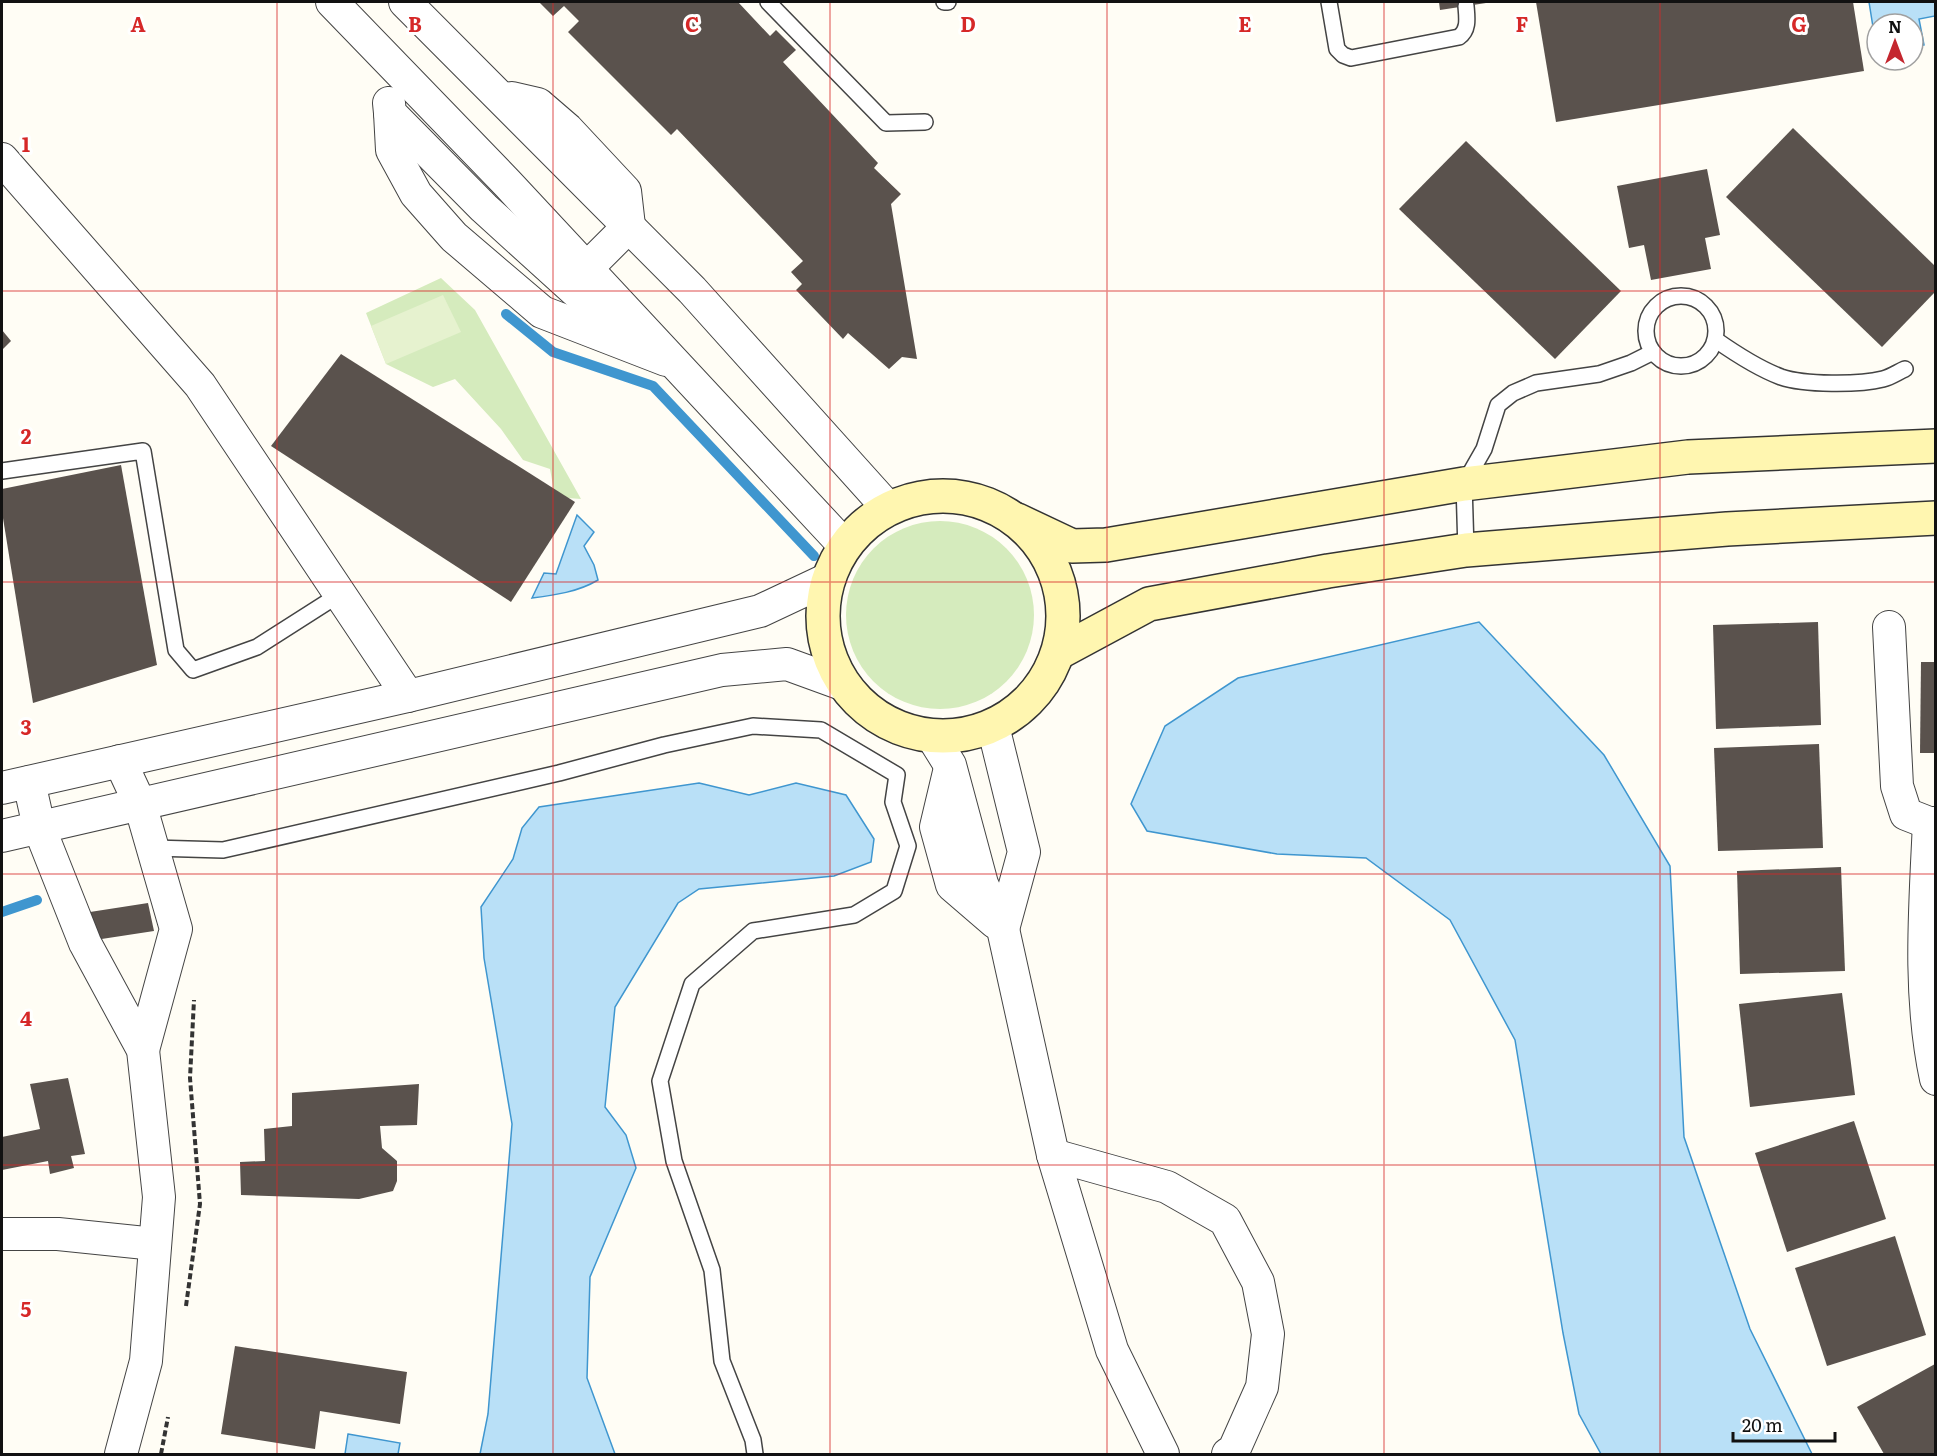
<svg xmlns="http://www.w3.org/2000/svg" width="1937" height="1456" viewBox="0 0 1937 1456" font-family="Literata,serif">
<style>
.green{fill:#d5ebbd}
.pitch{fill:#e6f2cf}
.water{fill:#b9e0f7;stroke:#3f96cf;stroke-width:1.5}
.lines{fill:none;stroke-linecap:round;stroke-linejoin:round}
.stream{stroke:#3f96cf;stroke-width:10}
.building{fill:#5a524d}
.lane-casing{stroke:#444;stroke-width:18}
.street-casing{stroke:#444;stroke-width:34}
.secondary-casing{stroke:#333;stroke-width:36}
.path{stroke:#333;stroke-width:4;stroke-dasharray:6 3;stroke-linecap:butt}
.lane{stroke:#fff;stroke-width:15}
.street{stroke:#fff;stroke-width:32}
.secondary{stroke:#fff6b0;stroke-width:33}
.grid{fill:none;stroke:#d62828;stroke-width:1.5;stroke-opacity:0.55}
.grid-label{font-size:20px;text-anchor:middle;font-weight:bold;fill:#d62828;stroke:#fff;stroke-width:6;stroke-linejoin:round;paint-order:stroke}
</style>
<rect width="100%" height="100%" fill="#fffdf5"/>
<!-- green -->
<g class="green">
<path d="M 441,278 L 475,310 L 581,499 L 555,497 L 550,469 L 523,460 L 501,429 L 455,379 L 433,387 L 386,364 L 366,313 Z"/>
<circle cx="940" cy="615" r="94"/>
</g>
<!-- pitch -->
<path class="pitch" d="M 443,295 L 461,332 L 386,364 L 371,326 Z"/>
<!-- water -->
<g class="water">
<path d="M 1869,2 L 1935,2 L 1935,16 L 1919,19 L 1924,45 L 1913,47 L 1913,24 L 1877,24 L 1877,52 Z"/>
<path d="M 577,515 L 594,532 L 584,546 L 594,565 L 598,580 C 578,592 555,595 532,598 L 544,573 L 556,574 Z"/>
<path d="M 1479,622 L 1604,755 L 1670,866 L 1684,1137 L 1750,1329 L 1812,1454 L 1601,1454 L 1579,1414 L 1563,1333 L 1515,1040 L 1450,920 L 1366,858 L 1277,854 L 1147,831 L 1131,804 L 1165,726 L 1238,678 Z"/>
<path d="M 699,783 L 749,795 L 796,783 L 846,795 L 874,839 L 871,862 L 834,876 L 699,889 L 678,903 L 615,1007 L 605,1107 L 626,1135 L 636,1168 L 590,1277 L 587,1378 L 615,1454 L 480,1454 L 488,1414 L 512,1124 L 484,958 L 481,907 L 513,859 L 522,828 L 539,807 Z"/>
<path d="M 348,1434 L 400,1443 L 398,1454 L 345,1454 Z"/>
</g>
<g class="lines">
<!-- stream -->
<g class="stream">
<path d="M 506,314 L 553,352 L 653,386 L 814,556"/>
<path d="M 2,912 L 37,900"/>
</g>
</g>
<!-- building -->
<g class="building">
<path d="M 539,2 L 738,2 L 770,36 L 776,30 L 796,50 L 783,62 L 878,163 L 874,168 L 901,194 L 891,204 L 917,359 L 902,357 L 889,369 L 848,333 L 843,339 L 796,290 L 802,284 L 791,272 L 803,261 L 677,129 L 671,135 L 568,32 L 579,21 L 564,6 L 553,16 Z"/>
<path d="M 1439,2 L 1486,2 L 1486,3 L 1440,10 Z"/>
<path d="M 1536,2 L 1853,2 L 1864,71 L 1556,122 Z"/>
<path d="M 1793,128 L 1935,266 L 1935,292 L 1882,347 L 1726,197 Z"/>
<path d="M 1466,141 L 1621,291 L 1555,359 L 1399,209 Z"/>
<path d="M 1707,169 L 1720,235 L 1705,238 L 1711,269 L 1651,280 L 1644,245 L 1629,248 L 1617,186 Z"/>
<path d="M 2,330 L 11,341 L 2,350 Z"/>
<path d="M 341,354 L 575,502 L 511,602 L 271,446 Z"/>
<path d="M 121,465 L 157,665 L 33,703 L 2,512 L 2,489 Z"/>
<path d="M 1818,622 L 1821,725 L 1716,729 L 1713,625 Z"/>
<path d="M 1921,662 L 1935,662 L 1935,753 L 1920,753 Z"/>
<path d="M 1819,744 L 1823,848 L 1718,851 L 1714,748 Z"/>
<path d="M 1841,867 L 1845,971 L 1740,974 L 1737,871 Z"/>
<path d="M 148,903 L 154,931 L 95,940 L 90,912 Z"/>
<path d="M 1842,993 L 1855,1095 L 1750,1107 L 1739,1004 Z"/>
<path d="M 68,1078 L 85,1154 L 71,1156 L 74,1168 L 50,1174 L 48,1161 L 2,1170 L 2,1137 L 40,1129 L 30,1084 Z"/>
<path d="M 419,1084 L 417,1125 L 380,1126 L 382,1148 L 397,1161 L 397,1181 L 393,1191 L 359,1199 L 241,1195 L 240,1162 L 265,1161 L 264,1129 L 292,1126 L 292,1093 Z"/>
<path d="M 1854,1121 L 1886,1219 L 1787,1252 L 1755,1153 Z"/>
<path d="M 1895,1236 L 1926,1335 L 1827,1366 L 1795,1268 Z"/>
<path d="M 235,1346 L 407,1372 L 400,1424 L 320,1411 L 315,1449 L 221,1434 Z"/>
<path d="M 1935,1364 L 1935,1454 L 1884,1454 L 1857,1407 Z"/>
</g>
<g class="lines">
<!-- lane casing -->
<g class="lane-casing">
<g id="lane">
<path d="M 768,2 L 886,123 L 925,122"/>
<path d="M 944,2 L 948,2"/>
<path d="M 1329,2 L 1337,49 L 1343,55 L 1351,58 L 1459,37 C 1469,30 1467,18 1466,6"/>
<circle cx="1681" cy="331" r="35"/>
<path d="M 1716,340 C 1736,354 1757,368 1781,377 C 1804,385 1859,385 1883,379 C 1891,377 1898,372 1905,369"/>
<path d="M 2,471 L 143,451 L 176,650 L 193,670 L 257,647 L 340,594"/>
<path d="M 1466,550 L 1464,484 L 1484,449 L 1498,405 L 1513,393 L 1536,383 L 1599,374 L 1631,363 L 1653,352"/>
<path d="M 153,848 L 223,850 L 559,773 L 664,745 L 753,726 L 821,730 L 897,775 L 893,802 L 908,846 L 894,891 L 854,915 L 753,931 L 692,984 L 660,1081 L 674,1161 L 712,1270 L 722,1361 L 753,1440 L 755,1454"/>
</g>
</g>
<!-- street casing -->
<g class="street-casing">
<g id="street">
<path d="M 332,2 L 508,184 L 844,545"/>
<path d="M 405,2 L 692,290 L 888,508"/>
<path d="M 512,98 L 538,104 L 567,129 L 625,191 L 629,226 L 573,282"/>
<path d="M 389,103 L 390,113 L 484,208 L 623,334"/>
<path d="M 390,113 L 392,150 L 416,194 L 454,237 L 542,312 L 666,360"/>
<path d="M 2,159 L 200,385 L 408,696"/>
<path d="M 1889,627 L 1897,786 L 1906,814 L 1929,823 L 1936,823"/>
<path d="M 993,726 L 1024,852 L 1003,929"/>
<path d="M 932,736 L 950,765 L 982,884 L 1003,929 L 1053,1155 L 1112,1350 L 1163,1454"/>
<path d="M 120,761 L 140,804 L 176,929 L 143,1050"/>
<path d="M 950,768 L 936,827 L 952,885 L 995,922"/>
<path d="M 29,782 L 39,827 L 85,943 L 143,1050 L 159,1197 L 146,1361 L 121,1454"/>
<path d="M 2,788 L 408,696 L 760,611 L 826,580"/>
<path d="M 1929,823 C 1925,908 1918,995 1936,1079"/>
<path d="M 2,836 L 722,670 L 787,664 L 842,684"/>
<path d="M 1053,1155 L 1167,1187 L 1225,1220 L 1258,1282 L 1268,1334 L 1262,1387 L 1234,1450 L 1228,1454"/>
<path d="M 2,1234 L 58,1234 L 155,1244"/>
</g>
</g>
<!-- secondary casing -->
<g class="secondary-casing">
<g id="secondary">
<circle cx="943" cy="616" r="120"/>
<path d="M 1017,520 L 1072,546 L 1106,545 L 1464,484 L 1688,457 L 1936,446"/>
<path d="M 1058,653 L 1149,604 L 1328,571 L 1466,550 L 1727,529 L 1936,518"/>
</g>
</g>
<!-- path -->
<g class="path">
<path d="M 186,1306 L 200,1204 L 190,1078 L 194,1000"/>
<path d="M 161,1454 L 168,1417"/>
</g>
<!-- lane -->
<use href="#lane" class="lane"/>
<!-- street -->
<use href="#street" class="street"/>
<!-- secondary -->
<use href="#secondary" class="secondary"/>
</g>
<!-- grid -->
<path class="grid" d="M 277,2 L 277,1454M 553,2 L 553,1454M 830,2 L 830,1454M 1107,2 L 1107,1454M 1384,2 L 1384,1454M 1660,2 L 1660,1454M 2,291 L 1936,291M 2,582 L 1936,582M 2,874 L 1936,874M 2,1165 L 1936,1165"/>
<g class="grid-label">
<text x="138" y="32">A</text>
<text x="415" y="32">B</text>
<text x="692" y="32">C</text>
<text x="968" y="32">D</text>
<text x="1245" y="32">E</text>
<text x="1522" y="32">F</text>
<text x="1799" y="32">G</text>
<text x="26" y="152">1</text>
<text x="26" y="444">2</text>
<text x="26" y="735">3</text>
<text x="26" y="1026">4</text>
<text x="26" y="1317">5</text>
</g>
<!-- border -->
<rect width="1937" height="1456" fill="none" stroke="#111111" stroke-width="6"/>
<!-- north arrow -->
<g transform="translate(1895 42)"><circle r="28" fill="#ffffff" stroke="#a0a0a0" stroke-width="1.5"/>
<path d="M0-4.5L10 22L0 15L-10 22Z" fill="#c4262e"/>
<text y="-9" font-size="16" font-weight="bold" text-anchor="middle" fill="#111111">N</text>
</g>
<!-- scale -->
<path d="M1733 1432v9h102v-9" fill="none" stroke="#111111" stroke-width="3"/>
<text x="1742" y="1432" font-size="18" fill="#111111" stroke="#ffffff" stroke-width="4.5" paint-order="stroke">20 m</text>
</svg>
